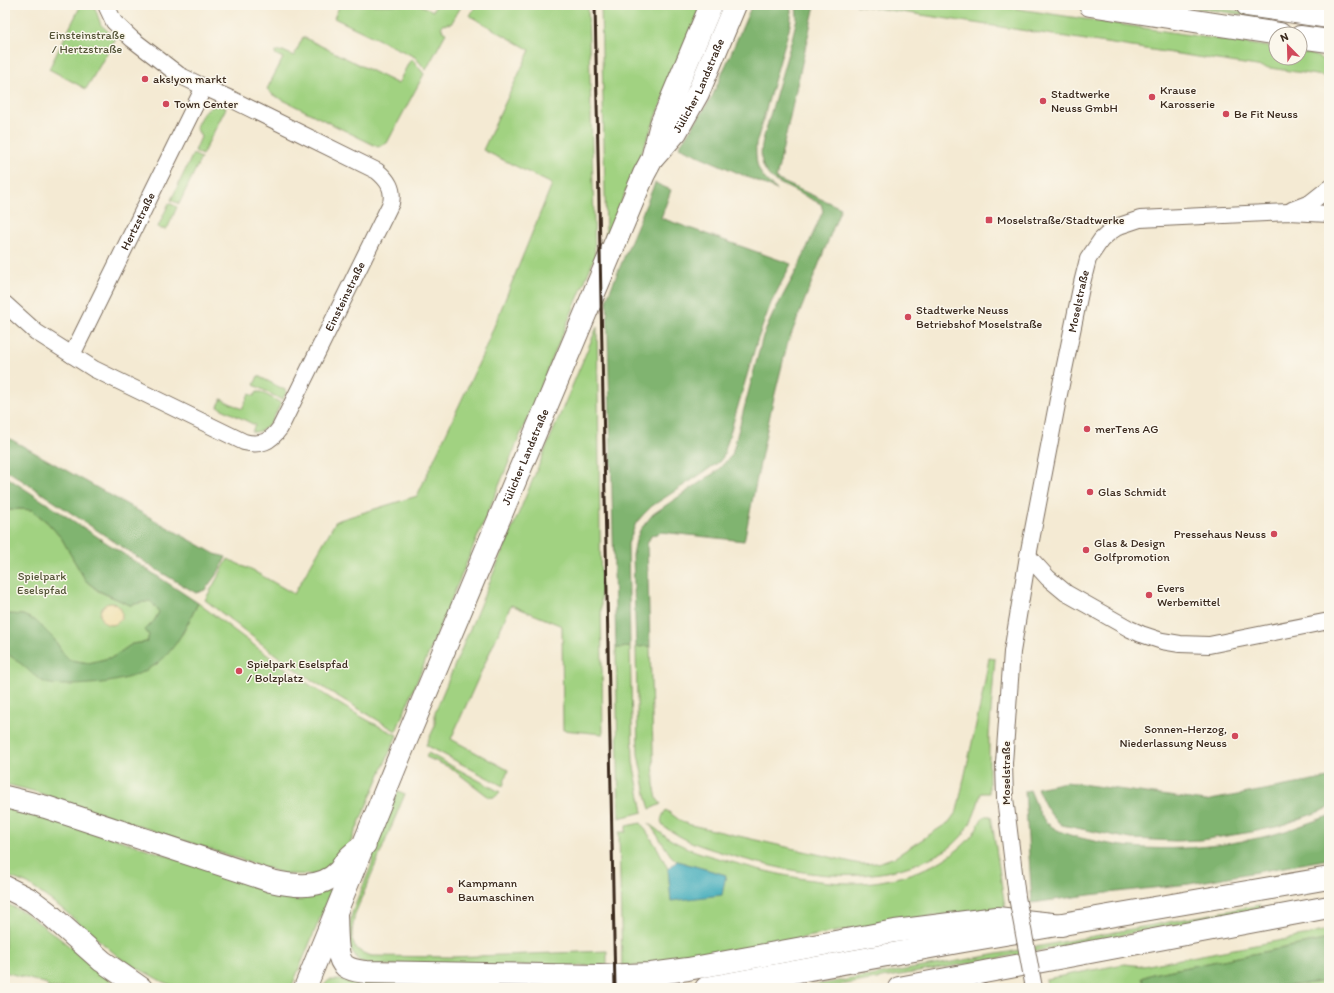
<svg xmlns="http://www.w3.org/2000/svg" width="1334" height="993" viewBox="0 0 1334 993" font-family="Itim,sans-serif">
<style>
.green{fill:#a1d281;stroke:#6e7e50}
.forest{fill:#80b46f;stroke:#5e6f46}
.sand{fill:#eeda9e;stroke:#94825e}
.water{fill:#3caaba;stroke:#3c6a6c}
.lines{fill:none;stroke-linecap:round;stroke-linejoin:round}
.street-casing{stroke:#7c6d5d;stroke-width:18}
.primary-casing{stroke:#7c6d5d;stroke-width:24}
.highway-casing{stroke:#7c6d5d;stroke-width:24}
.street{stroke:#fff;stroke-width:16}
.primary{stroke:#fff;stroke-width:22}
.highway{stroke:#fff;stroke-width:22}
.rail{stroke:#3b2a1e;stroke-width:3}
.street-bridge-casing{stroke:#7c6d5d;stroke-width:18;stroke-linecap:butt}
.street-bridge{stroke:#fff;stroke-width:16}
.poi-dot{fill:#d1495b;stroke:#fbf7ec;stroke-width:1.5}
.labels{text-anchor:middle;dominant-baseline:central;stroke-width:3;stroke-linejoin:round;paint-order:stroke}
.park-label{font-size:12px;fill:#545437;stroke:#fbf7ec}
.poi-label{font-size:12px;fill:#3b2a1e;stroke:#fbf7ec;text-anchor:start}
.street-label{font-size:12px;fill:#3b2a1e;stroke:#fbf7ec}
</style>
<rect width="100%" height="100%" fill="#fbf7ec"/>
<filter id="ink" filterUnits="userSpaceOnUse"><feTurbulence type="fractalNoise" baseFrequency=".025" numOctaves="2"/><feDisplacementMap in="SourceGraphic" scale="8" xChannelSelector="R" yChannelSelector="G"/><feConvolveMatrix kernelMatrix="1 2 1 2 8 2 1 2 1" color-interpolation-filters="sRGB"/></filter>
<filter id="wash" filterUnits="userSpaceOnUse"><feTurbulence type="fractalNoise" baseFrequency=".012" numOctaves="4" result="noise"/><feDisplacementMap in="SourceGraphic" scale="16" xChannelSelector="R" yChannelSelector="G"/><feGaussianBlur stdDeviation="0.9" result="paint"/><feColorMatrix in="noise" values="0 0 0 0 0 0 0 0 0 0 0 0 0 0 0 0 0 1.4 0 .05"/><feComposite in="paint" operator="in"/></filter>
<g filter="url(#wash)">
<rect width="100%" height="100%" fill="#f4ead3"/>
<!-- green -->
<g class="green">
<path d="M 81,5 L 94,5 L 101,25 L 116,38 L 86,89 L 49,69 Z"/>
<path d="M 340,5 L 420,5 L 433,11 L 436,5 L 462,5 L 451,24 L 447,23 L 446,25 L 443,24 L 441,28 L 443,29 L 442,31 L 446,33 L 426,70 L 415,57 L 334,18 Z"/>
<path d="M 476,5 L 588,5 L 595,257 L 396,731 L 329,691 L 293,668 L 205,600 L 228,559 L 257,573 L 294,594 L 336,521 L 417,496 L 482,356 L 552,184 L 483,150 L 530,50 L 470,16 Z"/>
<path d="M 601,5 L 702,5 L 606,239 Z"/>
<path d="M 856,5 L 992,5 L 1276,48 L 1276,58 L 1300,58 L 1300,52 L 1312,54 L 1329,63 L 1329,77 Z"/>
<path d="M 1179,5 L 1198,5 L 1329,25 L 1329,28 Z"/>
<path d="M 303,37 L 398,84 L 409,62 L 412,59 L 424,74 L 387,143 L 378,147 L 273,95 L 267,89 L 283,58 L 275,54 L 275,52 L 283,51 L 294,56 Z"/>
<path d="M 218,105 L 226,108 L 202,155 L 195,151 L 201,137 L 196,127 C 201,116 205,107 218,105 Z"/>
<path d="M 193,154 L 201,158 L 179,204 L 171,200 Z"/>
<path d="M 169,203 L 177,207 L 168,227 L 166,229 L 161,229 L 158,227 Z"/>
<path d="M 597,327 L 603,734 L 563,730 L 562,626 L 511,605 L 451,739 L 508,770 L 503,786 L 426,745 L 435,726 L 435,712 Z"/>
<path d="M 258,376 L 287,391 L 282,400 L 254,385 Z"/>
<path d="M 257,392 L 261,392 L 281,403 C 274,416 269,433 252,432 L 255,425 L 218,407 L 221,399 L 242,409 L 249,394 L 254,396 Z"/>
<path d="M 19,509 L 32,510 L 48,523 L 62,539 L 73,559 L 86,581 L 98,591 L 130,605 L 150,601 L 154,605 L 159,612 L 154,621 L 146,630 L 149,635 L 147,642 L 132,644 L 113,657 L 89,663 L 70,660 L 63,653 L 54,639 L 36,621 L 23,615 L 9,614 L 6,617 L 5,629 L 5,511 Z"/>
<path d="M 198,603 C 262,651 324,701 397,735 L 346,853 L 319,875 L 285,874 L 33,791 L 5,784 L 5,652 L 20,663 L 123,679 L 156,665 L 167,653 L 183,633 Z"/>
<path d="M 650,646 L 654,784 L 657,799 L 661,804 L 650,809 L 647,799 L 638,754 L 636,647 Z"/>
<path d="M 630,647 L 633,762 L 643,812 L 619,818 L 616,648 Z"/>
<path d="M 989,658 L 995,659 L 989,737 L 989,793 L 981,793 C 976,811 971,828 957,841 C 949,850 936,855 926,860 C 863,887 796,874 733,856 C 711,849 690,844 671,831 C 669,830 665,828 663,826 C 659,821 663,814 666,810 L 682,822 L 691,825 L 860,864 L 878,863 L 895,857 L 949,822 L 957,811 L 982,697 Z"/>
<path d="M 428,753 L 500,792 C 497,796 494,798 489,797 L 451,768 L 426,757 Z"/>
<path d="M 398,791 L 405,794 L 355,914 C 351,935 347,950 372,956 L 451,957 L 607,951 L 607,966 L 371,965 L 359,961 L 350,948 L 347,935 L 352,913 L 372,864 L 374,846 Z"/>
<path d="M 5,803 L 280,892 L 335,882 L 291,988 L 180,988 L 163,982 L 121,959 L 60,907 L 28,884 L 5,875 Z"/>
<path d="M 985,816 L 991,816 L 1005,907 L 889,922 L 659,964 L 622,967 L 619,832 L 626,832 L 626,826 L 641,823 L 658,849 L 668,869 L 671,901 L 726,875 L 677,861 L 671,856 L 649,823 C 658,831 668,839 679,844 C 694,852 711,856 728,861 C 770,873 815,884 859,883 C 884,883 919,873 941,861 C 954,853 967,844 975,831 C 978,826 980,820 985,816 Z"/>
<path d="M 5,903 L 24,912 L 58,937 L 120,988 L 48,988 L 47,984 L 5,972 Z"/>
<path d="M 1260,905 L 1261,909 L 983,961 L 823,988 L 799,988 L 982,957 Z"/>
<path d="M 1329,929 L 1329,939 L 1152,974 L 1142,978 L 1146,988 L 1047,988 L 1046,979 L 1124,964 L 1143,966 L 1309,935 Z"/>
<path d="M 329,980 L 600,981 L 558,988 L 321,988 Z"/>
<path d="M 1329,981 L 1329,988 L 1270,988 Z"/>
</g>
<!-- forest -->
<g class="forest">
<path d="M 752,5 L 790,5 C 792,13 791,21 789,29 L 756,144 C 755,168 759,175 777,190 L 679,147 L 712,97 Z"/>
<path d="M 796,5 L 815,5 L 776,179 L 841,208 L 787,345 L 771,410 L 744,541 L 661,532 L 651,536 L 647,544 L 650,646 L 636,647 L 633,555 L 636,540 L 640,530 L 653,514 L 717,471 L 732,455 L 763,336 L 773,314 L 799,266 L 823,211 L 821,204 L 775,181 C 761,171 759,156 763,140 L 792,39 L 797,18 Z"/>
<path d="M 655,183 L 671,190 L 661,218 L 791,264 L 771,303 L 757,341 L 723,457 L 719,462 L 701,474 L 652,506 L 643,515 L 636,523 L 628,544 L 630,647 L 616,648 L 607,298 Z"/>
<path d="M 5,436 L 215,554 L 226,557 L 219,571 L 205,590 L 196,593 L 157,570 L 5,469 Z"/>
<path d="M 5,476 L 198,603 C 188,623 175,652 155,665 C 136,678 111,683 89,684 C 77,685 57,686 46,683 C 35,678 29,670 20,663 C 15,659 10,656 5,652 L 5,617 L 9,614 L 23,615 L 36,621 L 54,639 L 63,653 L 70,660 L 89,663 L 113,657 L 132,644 L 147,642 L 149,635 L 145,630 L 154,621 L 159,612 L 154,605 L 150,601 L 130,605 L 99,591 L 86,581 L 73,559 L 62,539 L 48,523 L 32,510 L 19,509 L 5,511 Z"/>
<path d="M 1329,778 L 1329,808 L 1280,826 L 1252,832 L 1201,840 L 1175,841 L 1131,839 L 1062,825 C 1048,815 1044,803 1037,788 L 1066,782 L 1205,801 Z"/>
<path d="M 1030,790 C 1034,799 1039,815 1046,822 C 1059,834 1077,837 1094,841 C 1152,854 1213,849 1271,835 C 1291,830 1310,822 1329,816 L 1329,859 L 1189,884 L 1089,895 L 1032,903 L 1025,791 Z"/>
<path d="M 1329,939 L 1329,981 L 1270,988 L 1146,988 L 1142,978 L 1152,974 Z"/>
</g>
<!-- sand -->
<circle class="sand" cx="111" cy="614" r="11"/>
<!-- water -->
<path class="water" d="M 677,861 L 726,875 L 722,895 L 671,901 L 668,869 Z"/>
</g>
<g filter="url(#ink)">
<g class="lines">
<!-- street casing -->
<g class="street-casing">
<g id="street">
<path d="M 1292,210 L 1310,203 L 1329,188"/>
<path id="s1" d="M 5,304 L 36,332 L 94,369 L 244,442 C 261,446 270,442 280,428 L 391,203 C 394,189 388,180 377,171 L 233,100 L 204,87 L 179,75 L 132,39 L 114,22 L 106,5"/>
<path id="s2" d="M 72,355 L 204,87"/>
<path d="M 1028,556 L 1048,578 L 1066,593 L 1130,629 L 1141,634 L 1162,641 L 1180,644 L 1209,645 L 1329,621"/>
<path id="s3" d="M 1017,897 L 1005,798 L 1004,763 L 1012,652 L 1028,556 L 1059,394 L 1082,283 L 1088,259 L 1101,240 L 1110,232 L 1119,226 L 1140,219 L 1289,212 L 1329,214"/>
</g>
</g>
<!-- primary casing -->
<g class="primary-casing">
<g id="primary">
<path d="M 1090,5 L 1280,34"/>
<path d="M 1247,5 L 1329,17"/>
<path d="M 1300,37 L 1329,41"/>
<path id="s4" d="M 654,157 L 676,132 L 698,93 L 735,5"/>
<path id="s5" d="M 305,988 L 400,755 L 644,174 L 652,159 L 661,124 L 711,5"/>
</g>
</g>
<!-- highway casing -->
<g class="highway-casing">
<g id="highway">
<path d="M 5,797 L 46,807 L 271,881 C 293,886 321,890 339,871 C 342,868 343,864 346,861 C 351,854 359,849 365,844"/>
<path d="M 5,887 L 31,900 L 47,912 L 102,961 L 141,988"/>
<path d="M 336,915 C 337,928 335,958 345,966 C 352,971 359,971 366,972 L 601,976 L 651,974 L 688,969 L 895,931 L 997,918 L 1062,925"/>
<path d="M 706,988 L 958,942 L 1329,878"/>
<path d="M 899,988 L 1329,907"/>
</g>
</g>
<!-- street -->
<use href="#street" class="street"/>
<!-- primary -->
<use href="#primary" class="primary"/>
<!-- highway -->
<use href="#highway" class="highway"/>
<!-- rail -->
<path class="rail" d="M 595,5 L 615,988"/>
<!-- street-bridge casing -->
<g class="street-bridge-casing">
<path id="street-bridge" d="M 1017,897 L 1034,988"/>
</g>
<!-- street-bridge -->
<use href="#street-bridge" class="street-bridge"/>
</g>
</g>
<!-- markers -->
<g class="poi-dot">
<circle cx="145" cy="79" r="4"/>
<circle cx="1152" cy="97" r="4"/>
<circle cx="1043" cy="101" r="4"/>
<circle cx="166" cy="104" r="4"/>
<circle cx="1226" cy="114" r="4"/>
<rect x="985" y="216" width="8" height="8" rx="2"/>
<circle cx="908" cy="317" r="4"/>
<circle cx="1087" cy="429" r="4"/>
<circle cx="1090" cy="492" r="4"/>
<circle cx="1274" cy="534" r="4"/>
<circle cx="1086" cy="550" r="4"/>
<circle cx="1149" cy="595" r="4"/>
<circle cx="239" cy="671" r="4"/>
<circle cx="1235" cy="736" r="4"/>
<circle cx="450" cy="890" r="4"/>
</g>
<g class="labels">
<!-- park labels -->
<g class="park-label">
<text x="87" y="35">Einsteinstraße<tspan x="87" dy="14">/ Hertzstraße</tspan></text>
<text x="42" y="576">Spielpark<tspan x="42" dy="14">Eselspfad</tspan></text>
</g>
<!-- poi labels -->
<g class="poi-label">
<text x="153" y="79">aks!yon markt</text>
<text x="1160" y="90">Krause<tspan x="1160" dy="14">Karosserie</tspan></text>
<text x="1051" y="94">Stadtwerke<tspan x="1051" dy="14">Neuss GmbH</tspan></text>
<text x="174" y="104">Town Center</text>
<text x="1234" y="114">Be Fit Neuss</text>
<text x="997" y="220">Moselstraße/Stadtwerke</text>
<text x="916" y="310">Stadtwerke Neuss<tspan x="916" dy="14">Betriebshof Moselstraße</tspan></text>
<text x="1095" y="429">merTens AG</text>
<text x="1098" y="492">Glas Schmidt</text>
<text x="1266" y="534" text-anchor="end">Pressehaus Neuss</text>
<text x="1094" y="543">Glas &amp; Design<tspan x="1094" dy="14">Golfpromotion</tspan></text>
<text x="1157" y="588">Evers<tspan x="1157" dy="14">Werbemittel</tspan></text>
<text x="247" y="664">Spielpark Eselspfad<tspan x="247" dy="14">/ Bolzplatz</tspan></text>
<text x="1227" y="729" text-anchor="end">Sonnen-Herzog,<tspan x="1227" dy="14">Niederlassung Neuss</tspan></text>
<text x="458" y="883">Kampmann<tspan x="458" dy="14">Baumaschinen</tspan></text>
</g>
<!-- street labels -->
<g class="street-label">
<text stroke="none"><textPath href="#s4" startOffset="85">Jülicher Landstraße</textPath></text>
<text stroke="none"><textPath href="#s2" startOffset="149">Hertzstraße</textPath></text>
<text stroke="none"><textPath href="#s1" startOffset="466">Einsteinstraße</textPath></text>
<text stroke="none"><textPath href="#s3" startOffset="603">Moselstraße</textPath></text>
<text stroke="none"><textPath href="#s5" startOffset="575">Jülicher Landstraße</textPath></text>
<text transform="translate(1006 773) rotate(-90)">Moselstraße</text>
</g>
</g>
<!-- margin -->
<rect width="1334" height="993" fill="none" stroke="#fbf7ec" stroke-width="20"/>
<!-- north arrow -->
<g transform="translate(1288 46) rotate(337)"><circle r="19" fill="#fbf7ec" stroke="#aea59a"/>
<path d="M0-3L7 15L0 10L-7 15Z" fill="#d1495b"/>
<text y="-6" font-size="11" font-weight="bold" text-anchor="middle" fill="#3b2a1e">N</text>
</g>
</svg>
